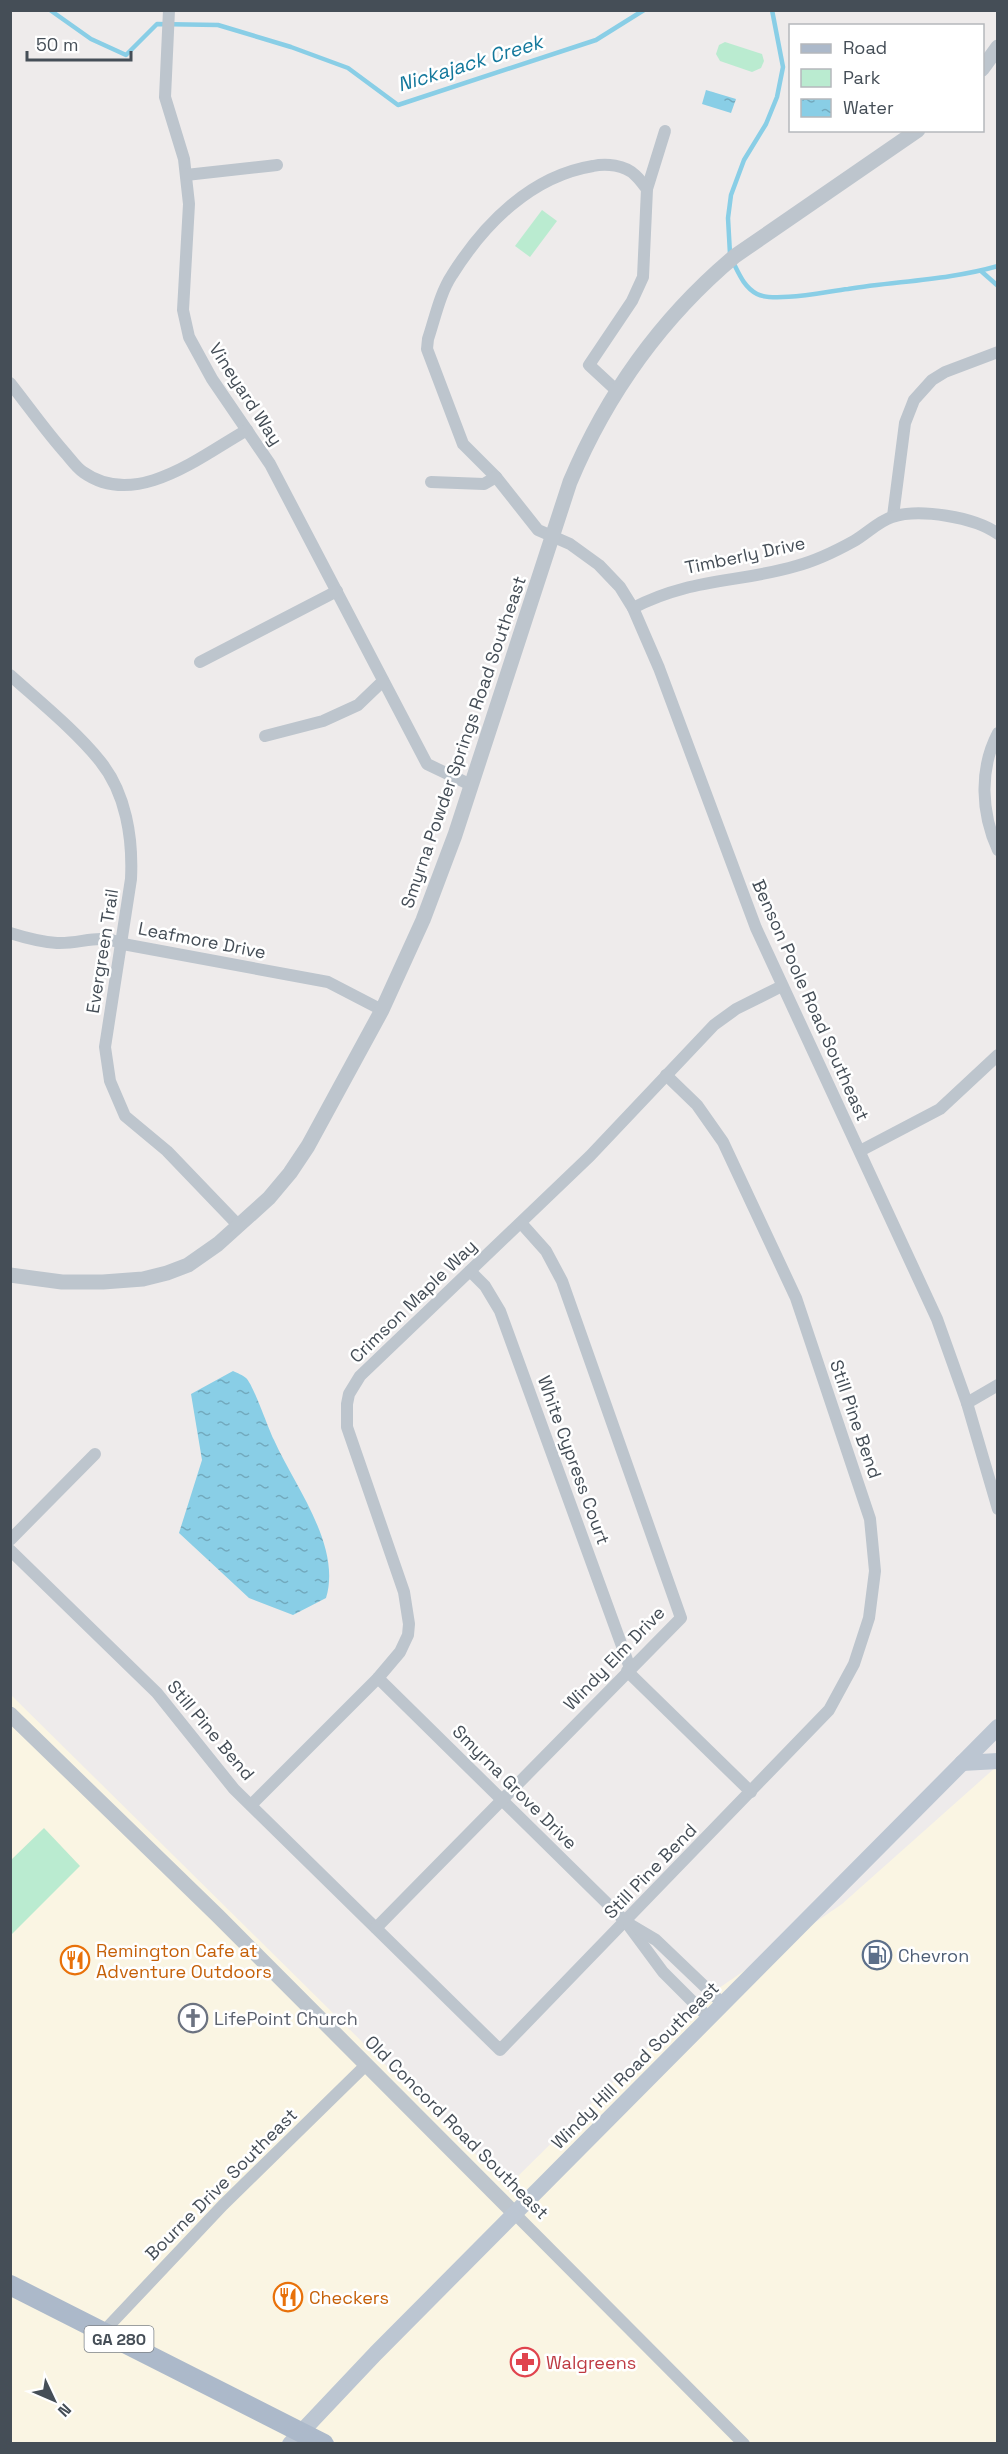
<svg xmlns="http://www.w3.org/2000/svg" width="1008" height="2454" viewBox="0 0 1008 2454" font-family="'Space Grotesk',sans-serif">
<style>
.commercial{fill:#faf5e3}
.green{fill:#baebd0}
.water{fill:url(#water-ripples)}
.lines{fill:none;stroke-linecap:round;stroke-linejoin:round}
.stream{stroke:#89cee6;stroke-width:4.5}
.minor{stroke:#bdc5cd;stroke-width:12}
.tertiary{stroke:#bdc5cd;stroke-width:15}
.secondary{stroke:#bcc6d2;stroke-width:16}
.primary{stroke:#acb9ca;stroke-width:20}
.labels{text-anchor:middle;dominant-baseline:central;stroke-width:5;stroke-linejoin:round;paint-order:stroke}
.shield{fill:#fff;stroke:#7d8389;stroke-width:1.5}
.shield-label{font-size:16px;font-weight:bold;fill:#454e57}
.street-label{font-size:18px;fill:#454e57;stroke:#fff}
.food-label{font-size:18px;fill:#c56008;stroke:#fff;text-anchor:start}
.service-label{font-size:18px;fill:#4e5e75;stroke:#fff;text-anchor:start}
.worship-label{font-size:18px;fill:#5b616d;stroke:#fff;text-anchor:start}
.health-label{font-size:18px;fill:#be3a42;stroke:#fff;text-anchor:start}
.water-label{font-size:20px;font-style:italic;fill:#13789c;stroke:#fff}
</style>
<defs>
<pattern id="water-ripples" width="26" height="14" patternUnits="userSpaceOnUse" patternTransform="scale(1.5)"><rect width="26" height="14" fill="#89cee6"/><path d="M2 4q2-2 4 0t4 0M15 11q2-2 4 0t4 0" fill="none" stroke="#72a9bd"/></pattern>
</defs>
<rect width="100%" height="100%" fill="#eeebeb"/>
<!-- commercial -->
<path class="commercial" d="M 10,1694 L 508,2186 L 684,2012 L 842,1904 L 997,1766 L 997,2443 L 11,2443 Z"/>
<!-- green -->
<g class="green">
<path d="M 725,42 L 762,54 L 764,61 L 761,68 L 752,72 L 720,61 L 716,54 L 719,45 Z"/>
<path d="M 542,210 L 557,221 L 530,257 L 515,246 Z"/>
<path d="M 44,1828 L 80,1866 L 11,1935 L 11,1860 Z"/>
</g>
<!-- water -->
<g class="water">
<path d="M 706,90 L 736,99 L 731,113 L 702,104 Z"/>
<path d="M 233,1371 C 237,1373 243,1375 246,1378 C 253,1384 268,1428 274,1440 C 294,1485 342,1546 326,1598 L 293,1615 L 249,1598 L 179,1533 L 202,1460 L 191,1394 Z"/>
</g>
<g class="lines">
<!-- stream -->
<g class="stream">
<path d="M 50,10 L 91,39 L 126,55 L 157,24 L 218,25 L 291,47 L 348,68 L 398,105 L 596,40 L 644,10"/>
<path d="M 730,254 L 728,218 L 731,195 L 744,160 L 766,124 L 777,97 L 783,67 L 772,10"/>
<path d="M 733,262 C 739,274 744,287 757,294 C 774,303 828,291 848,289 C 898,281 949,280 998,266"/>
<path d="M 981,271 L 998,286"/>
</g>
<!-- minor -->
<g class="minor">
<path d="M 169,10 L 165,97 L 184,159 L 189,204 L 183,310 L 189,337 L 212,379 L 270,464 L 427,764 L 471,785"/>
<path d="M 186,175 L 277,165"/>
<path d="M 647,189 L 665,131"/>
<path d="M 10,383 C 29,407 47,433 67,455 C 72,461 77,468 83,472 C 136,510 201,456 247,430"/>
<path d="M 616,390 L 589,365 L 632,301 L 643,277 L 647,189 C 643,185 640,179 635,175 C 625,165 606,163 593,166 C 531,176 484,224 452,275 C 440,293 435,318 428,339 L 427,349 L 463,444 L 496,477 L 538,530 L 570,544 L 599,565 L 620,587 L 633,608 L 659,668 L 756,928 L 937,1319 L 967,1403 L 998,1509"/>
<path d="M 431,482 L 484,484 L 496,477"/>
<path d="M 893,516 L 905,423 L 914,400 L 932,380 L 945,372 L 998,352"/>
<path d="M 633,608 C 690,578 738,583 796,566 C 815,561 836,551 854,541 C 866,534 879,521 892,517 C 919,508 975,517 998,534"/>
<path d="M 200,662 L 337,591"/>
<path d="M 10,675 C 39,701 76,731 100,761 C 126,793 133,838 131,879 L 105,1047 L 110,1081 L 125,1116 L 167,1151 L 239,1226"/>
<path d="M 998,733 C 979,769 981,813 998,850"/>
<path d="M 265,736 L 323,721 L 358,705 L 383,681"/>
<path d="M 10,933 C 26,938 41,942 57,943 C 83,944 98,933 123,944 L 328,982 L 382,1010"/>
<path d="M 860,1151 L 940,1109 L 998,1055"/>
<path d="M 470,1271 L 485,1286 L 500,1311 L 630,1668"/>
<path d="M 967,1403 L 998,1385"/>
<path d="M 10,1540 L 95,1454"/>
<path d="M 10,1550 L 157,1693 L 234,1789 L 500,2050 L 829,1710 L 854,1664 L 869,1618 L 875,1571 L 870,1519 L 796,1298 L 723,1142 L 697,1105 L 666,1075"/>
<path d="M 627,1671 L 751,1792"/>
<path d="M 378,1678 L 626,1922 L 663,1972 L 709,2018"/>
<path d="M 251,1805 L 378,1678 L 400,1652 L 408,1635 L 409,1624 L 404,1592 L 347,1427 L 347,1404 L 349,1394 L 360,1376 L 590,1156 L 714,1025 L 736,1009 L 782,986"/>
<path d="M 629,1924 L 656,1940 L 723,2004"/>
<path d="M 376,1928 L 681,1618 L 562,1281 L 546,1251 L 521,1223"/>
<path d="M 515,2214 L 744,2444"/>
<path d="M 104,2331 L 223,2205 L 367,2064"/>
</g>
<!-- tertiary -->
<g class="tertiary">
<path d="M 982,69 L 998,47"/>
<path d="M 10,1275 L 62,1282 L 103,1282 L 143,1279 L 167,1273 L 188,1265 L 218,1244 L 269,1198 L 290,1173 L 308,1146 L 382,1010 L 423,920 L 455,835 L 570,482 C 607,394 661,318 735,256 L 918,130"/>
<path d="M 10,1714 L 218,1916 L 515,2214"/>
</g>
<!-- secondary -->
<g class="secondary">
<path d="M 962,1763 L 998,1761"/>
<path d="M 290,2444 L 376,2353 L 998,1727"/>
</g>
<!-- primary -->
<path class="primary" d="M 10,2285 L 324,2444"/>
</g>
<!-- icons -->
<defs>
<g id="fuel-ring" transform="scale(1.5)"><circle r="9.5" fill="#fff" stroke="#5c6f8a" stroke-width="1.5"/><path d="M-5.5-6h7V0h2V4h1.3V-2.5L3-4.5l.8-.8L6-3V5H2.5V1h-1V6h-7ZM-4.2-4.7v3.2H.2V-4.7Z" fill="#5c6f8a"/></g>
<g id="restaurant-ring" transform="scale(1.5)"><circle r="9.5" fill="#fff" stroke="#e8710a" stroke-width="1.5"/><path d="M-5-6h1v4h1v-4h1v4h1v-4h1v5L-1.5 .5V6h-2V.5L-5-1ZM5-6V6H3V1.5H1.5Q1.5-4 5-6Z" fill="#e8710a"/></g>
<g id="church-ring" transform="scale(1.5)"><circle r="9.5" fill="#fff" stroke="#6b7280" stroke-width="1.5"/><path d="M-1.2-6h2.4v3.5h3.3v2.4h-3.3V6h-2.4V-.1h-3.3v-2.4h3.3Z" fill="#6b7280"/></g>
<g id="pharmacy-ring" transform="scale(1.5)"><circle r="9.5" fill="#fff" stroke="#e0444e" stroke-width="1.5"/><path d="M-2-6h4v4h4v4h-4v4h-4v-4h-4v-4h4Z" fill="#e0444e"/></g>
</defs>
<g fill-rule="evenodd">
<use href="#fuel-ring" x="877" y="1955"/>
<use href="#restaurant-ring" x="75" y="1960"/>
<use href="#church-ring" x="193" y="2018"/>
<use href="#restaurant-ring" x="288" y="2297"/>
<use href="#pharmacy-ring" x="525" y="2362"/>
</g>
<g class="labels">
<!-- shield labels -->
<rect class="shield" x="84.5" y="2326" width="69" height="26" rx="4.5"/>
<g class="shield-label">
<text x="119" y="2339">GA 280</text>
</g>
<!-- street labels -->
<g class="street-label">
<text transform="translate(246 394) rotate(57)">Vineyard Way</text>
<text transform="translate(745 555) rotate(-12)">Timberly Drive</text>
<text transform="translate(463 742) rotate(-71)">Smyrna Powder Springs Road Southeast</text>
<text transform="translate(202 940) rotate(11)">Leafmore Drive</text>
<text transform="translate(102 951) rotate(-81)">Evergreen Trail</text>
<text transform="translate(811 1000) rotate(66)">Benson Poole Road Southeast</text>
<text transform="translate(413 1301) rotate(-44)">Crimson Maple Way</text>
<text transform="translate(856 1419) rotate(71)">Still Pine Bend</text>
<text transform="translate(574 1460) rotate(70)">White Cypress Court</text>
<text transform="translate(614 1658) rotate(-46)">Windy Elm Drive</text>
<text transform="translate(211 1730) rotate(50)">Still Pine Bend</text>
<text transform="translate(515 1787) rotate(45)">Smyrna Grove Drive</text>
<text transform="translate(650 1871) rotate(-46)">Still Pine Bend</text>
<text transform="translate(635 2065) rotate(-45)">Windy Hill Road Southeast</text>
<text transform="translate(457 2127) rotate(45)">Old Concord Road Southeast</text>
<text transform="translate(221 2184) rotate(-45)">Bourne Drive Southeast</text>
</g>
<!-- food labels -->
<g class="food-label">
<text x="96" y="1950">Remington Cafe at<tspan x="96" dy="21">Adventure Outdoors</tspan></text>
<text x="309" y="2297">Checkers</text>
</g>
<!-- service labels -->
<g class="service-label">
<text x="898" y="1955">Chevron</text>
</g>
<!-- worship labels -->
<g class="worship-label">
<text x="214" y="2018">LifePoint Church</text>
</g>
<!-- health labels -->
<g class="health-label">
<text x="546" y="2362">Walgreens</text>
</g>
<!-- water labels -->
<g class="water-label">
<text transform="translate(470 63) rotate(-17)">Nickajack Creek</text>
</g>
</g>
<!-- border -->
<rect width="1008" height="2454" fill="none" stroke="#454e57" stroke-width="24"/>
<!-- legend -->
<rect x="789" y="24" width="195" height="108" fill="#ffffff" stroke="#b5b8bc" stroke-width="1.5"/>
<rect x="801" y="44" width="30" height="9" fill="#acb9ca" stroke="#b5b8bc" stroke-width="1.5"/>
<text x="843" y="54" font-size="18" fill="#454e57">Road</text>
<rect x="801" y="69" width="30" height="18" fill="#baebd0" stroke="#b5b8bc" stroke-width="1.5"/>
<text x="843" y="84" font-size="18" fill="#454e57">Park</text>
<rect x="801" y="99" width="30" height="18" fill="url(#water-ripples)" stroke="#b5b8bc" stroke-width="1.5"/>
<text x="843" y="114" font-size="18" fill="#454e57">Water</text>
<!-- north arrow -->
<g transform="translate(54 2400) rotate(134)" stroke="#ffffff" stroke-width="4.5" paint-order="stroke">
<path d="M0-4.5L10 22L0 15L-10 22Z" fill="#454e57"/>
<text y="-9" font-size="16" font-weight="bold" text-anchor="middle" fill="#454e57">N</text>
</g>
<!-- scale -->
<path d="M27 51v9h104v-9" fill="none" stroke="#454e57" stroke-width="3"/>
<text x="36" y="51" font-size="18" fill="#454e57" stroke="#ffffff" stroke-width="4.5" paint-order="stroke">50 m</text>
</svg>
